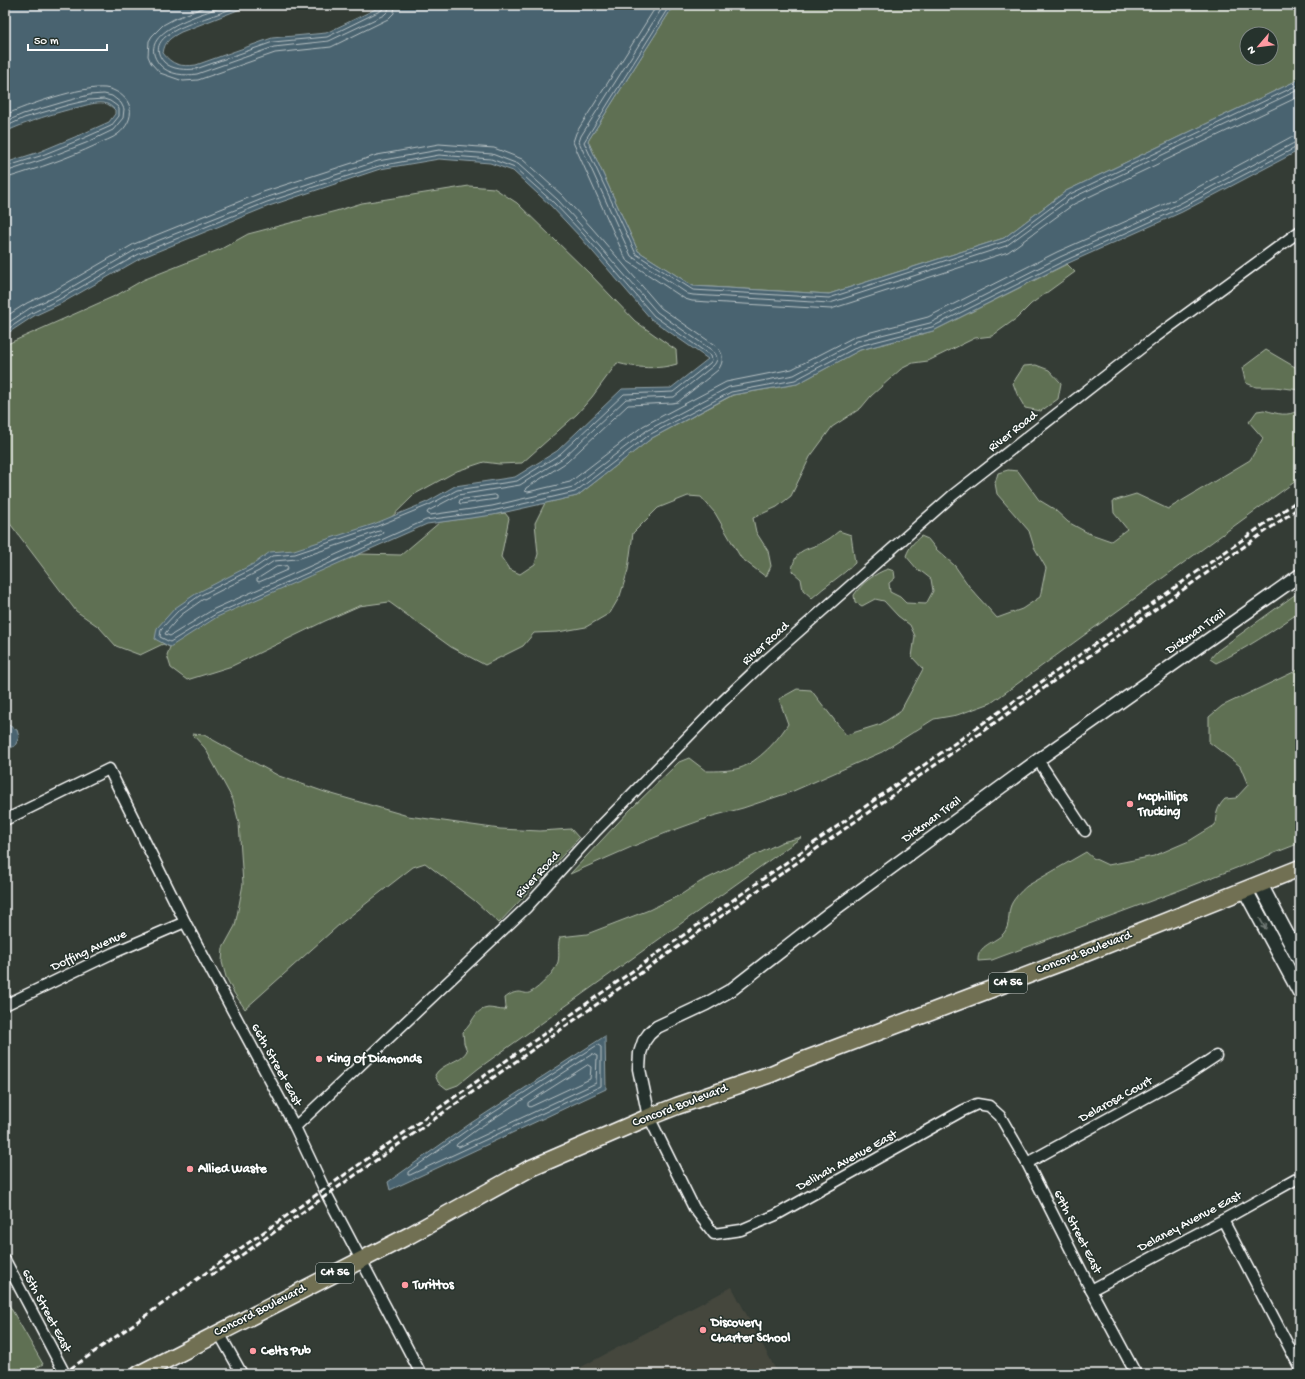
<svg xmlns="http://www.w3.org/2000/svg" width="1305" height="1379" viewBox="0 0 1305 1379" font-family="'Gochi Hand',sans-serif">
<style>
.built{fill:#44473e}
.green{fill:#5e7052;stroke:#aeb8a8;fill-rule:evenodd}
.water{fill:#4a646f;stroke:#92a2a9}
.lines{fill:none;stroke-linecap:round;stroke-linejoin:round}
.shore{stroke:#b7c1c5;stroke-width:1}
.minor-casing{stroke:#fff;stroke-width:13}
.tertiary-casing{stroke:#fff;stroke-width:15}
.secondary-casing{stroke:#fff;stroke-width:17}
.primary-casing{stroke:#fff;stroke-width:19}
.minor{stroke:#26332d;stroke-width:10}
.tertiary{stroke:#26332d;stroke-width:12}
.secondary{stroke:#26332d;stroke-width:14}
.primary{stroke:#716f52;stroke-width:16}
.rail{stroke:#fff;stroke-width:3;stroke-dasharray:6 3;stroke-linecap:butt}
.oneway{stroke:#727a76}
.poi-dot{fill:#ff9aa2;stroke:#26332d;stroke-width:1.5}
.labels{text-anchor:middle;dominant-baseline:central;stroke-width:3;stroke-linejoin:round;paint-order:stroke}
.shield{fill:#26332d;stroke:#bec2c0;stroke-width:1}
.shield-label{font-size:12px;font-weight:bold;fill:#fff}
.street-label{font-size:13px;fill:#fff;stroke:#26332d}
.poi-label{font-size:13px;font-weight:bold;fill:#fff;stroke:#26332d;text-anchor:start}
</style>
<rect width="100%" height="100%" fill="#343c35"/>
<filter id="ink" filterUnits="userSpaceOnUse"><feTurbulence type="fractalNoise" baseFrequency=".025" numOctaves="2"/><feDisplacementMap in="SourceGraphic" scale="8" xChannelSelector="R" yChannelSelector="G"/><feConvolveMatrix kernelMatrix="1 2 1 2 8 2 1 2 1" color-interpolation-filters="sRGB"/></filter>
<g filter="url(#ink)">
<!-- built -->
<path class="built" d="M 732,1287 L 778,1374 L 568,1374 Z"/>
<!-- green -->
<g class="green">
<path d="M 674,5 L 1300,5 L 1300,79 L 1066,191 L 1004,238 L 829,294 L 693,286 L 638,251 L 588,141 ZM 1247,34 L 1271,34 L 1271,58 L 1247,58 Z"/>
<path d="M 469,186 L 494,188 L 517,203 L 590,274 L 635,321 L 676,350 L 677,364 C 658,370 637,368 617,363 L 592,397 L 577,414 L 522,463 L 499,464 L 484,462 L 457,471 L 415,494 L 349,559 L 360,554 L 401,555 L 440,522 L 505,513 L 509,518 L 501,557 L 509,569 L 520,574 L 535,564 L 538,554 L 535,523 L 545,503 L 577,496 L 652,438 L 733,395 L 797,384 L 860,350 L 933,331 L 1067,264 L 1075,272 L 1031,304 L 1017,318 L 992,336 L 975,338 L 928,361 L 913,363 L 901,369 L 871,396 L 861,408 L 832,427 L 810,457 L 791,496 L 777,507 L 753,518 L 756,532 L 768,551 L 771,566 L 766,577 L 741,558 L 715,513 L 701,497 L 688,496 L 658,508 L 633,533 L 628,570 L 620,596 L 610,613 L 586,627 L 558,632 L 534,633 L 523,646 L 485,665 L 451,647 L 389,602 L 359,606 L 325,621 L 232,666 L 187,680 L 171,668 L 167,655 L 170,647 L 163,644 L 140,655 L 116,646 L 99,627 L 76,611 L 5,517 L 5,345 L 117,295 L 143,280 L 221,249 L 248,234 L 336,211 L 362,203 Z"/>
<path d="M 1266,350 L 1295,367 L 1300,362 L 1300,390 L 1274,387 L 1256,387 L 1246,383 L 1242,368 Z"/>
<path d="M 1036,365 L 1049,370 L 1061,383 L 1058,399 L 1041,411 L 1025,408 L 1017,394 L 1013,383 L 1024,366 Z"/>
<path d="M 1264,410 C 1279,414 1286,417 1300,410 L 1300,478 L 991,703 L 957,715 L 934,719 L 882,752 L 791,792 L 743,808 L 713,816 L 666,833 L 636,845 L 570,874 L 630,810 L 679,762 L 689,758 L 706,771 C 717,771 729,771 740,768 C 758,762 779,739 788,724 L 779,699 L 797,689 L 811,690 L 846,735 L 881,724 L 900,712 L 923,669 L 912,657 L 915,636 L 910,625 L 898,616 L 884,601 L 875,599 L 862,606 L 855,602 L 854,595 C 861,584 875,573 888,569 L 894,571 L 895,578 L 889,583 L 890,592 L 900,597 L 906,603 L 926,604 L 933,591 L 931,579 L 922,572 L 917,569 L 906,556 C 909,547 914,542 921,536 L 928,539 L 936,549 L 955,566 L 971,589 L 997,618 L 1022,609 L 1040,597 L 1046,568 L 1034,547 L 1029,531 L 997,494 L 995,483 L 998,473 L 1008,470 L 1018,471 L 1039,500 L 1054,509 L 1068,522 L 1088,533 L 1111,541 L 1127,529 L 1114,513 L 1113,501 L 1136,494 L 1168,509 L 1250,460 L 1263,438 L 1249,422 L 1257,411 Z"/>
<path d="M 839,531 L 851,535 L 855,563 C 842,576 826,585 812,598 L 803,590 L 801,579 L 792,571 C 795,545 810,551 827,540 C 831,538 835,534 839,531 Z"/>
<path d="M 1300,591 L 1300,612 C 1272,631 1246,649 1216,663 L 1210,659 L 1217,651 Z"/>
<path d="M 1300,669 L 1300,843 L 1175,892 L 992,960 L 978,961 C 977,945 995,943 1004,933 C 1010,925 1008,916 1010,908 C 1012,900 1021,891 1027,886 L 1086,852 L 1093,858 L 1108,865 L 1154,856 L 1189,841 L 1215,825 C 1216,814 1217,807 1225,799 L 1236,798 L 1248,785 L 1240,766 L 1209,742 L 1209,717 L 1222,706 Z"/>
<path d="M 192,734 L 204,735 L 279,776 L 325,792 L 408,816 L 500,829 L 540,831 L 571,829 L 579,838 L 499,923 L 475,901 L 425,863 L 413,867 L 340,924 L 245,1009 L 234,993 L 226,977 L 222,962 L 223,948 L 235,926 L 243,884 L 239,823 L 233,800 L 205,748 Z"/>
<path d="M 802,837 L 479,1068 L 458,1085 L 447,1089 L 438,1082 L 435,1075 C 442,1063 461,1062 467,1051 L 464,1043 L 463,1032 C 474,1023 473,1010 488,1008 C 493,1008 499,1010 505,1010 L 506,1007 L 505,998 C 509,995 513,992 519,992 C 524,992 526,995 531,992 C 539,988 556,971 558,962 C 560,954 557,945 560,937 L 587,934 L 649,910 L 682,894 L 700,882 L 782,842 Z"/>
<path d="M 5,1298 L 43,1364 L 26,1374 L 5,1374 Z"/>
</g>
<!-- water -->
<g class="water">
<path d="M 5,5 L 251,5 L 181,32 C 170,38 165,41 163,53 C 172,65 181,67 196,65 L 272,38 L 326,33 L 384,5 L 674,5 L 588,141 L 638,251 L 693,286 L 829,294 L 1004,238 L 1066,191 L 1300,79 L 1300,150 L 1182,212 L 1064,265 L 933,331 L 860,350 L 797,384 L 732,395 L 652,438 L 577,496 L 493,515 L 427,524 L 217,617 L 170,647 L 155,639 L 157,628 L 175,608 L 197,593 L 255,563 L 270,552 L 294,550 L 374,524 L 427,502 L 455,486 L 515,477 L 557,451 L 622,389 L 671,388 L 708,359 L 651,319 L 581,238 L 551,206 L 513,171 L 490,163 L 439,159 L 380,169 L 269,206 L 141,258 L 62,303 L 34,316 L 5,335 L 5,163 L 39,152 L 82,134 L 109,122 L 115,114 L 115,110 C 112,107 109,104 104,103 C 96,102 87,105 79,107 C 54,113 29,121 5,132 Z"/>
<path d="M 5,723 L 17,730 L 19,737 L 15,746 L 5,750 Z"/>
<path d="M 605,1036 L 606,1089 L 390,1190 L 388,1182 L 471,1123 Z"/>
</g>
<g class="lines">
<!-- shore -->
<g class="shore">
<path d="M 210,5 L 174,19 L 163,25 L 152,36 L 149,41 L 148,56 L 151,63 L 160,73 L 183,81 L 198,80 L 275,53 L 331,47 L 388,19 L 394,13 L 395,5"/>
<path d="M 227,5 C 207,13 131,31 160,65 C 169,75 185,76 197,74 L 274,47 L 329,41 L 384,15 L 388,11 L 389,5"/>
<path d="M 241,5 C 229,10 218,14 206,18 C 190,24 142,37 164,62 C 172,70 186,70 196,69 L 273,42 L 327,37 L 382,10 L 384,5"/>
<path d="M 657,5 L 576,133 L 573,142 L 626,260 L 685,299 L 692,301 L 831,309 L 1008,252 L 1074,204 L 1300,96"/>
<path d="M 664,5 L 581,136 L 579,142 L 631,256 L 688,294 L 693,295 L 830,303 L 1006,246 L 1070,199 L 1300,89"/>
<path d="M 670,5 L 584,142 L 636,254 L 693,290 L 829,298 L 1006,241 L 1068,195 L 1300,84"/>
<path d="M 5,115 C 27,105 81,86 105,88 C 115,89 128,97 130,108 C 132,118 126,128 118,134 C 112,139 103,141 96,145 C 68,158 39,168 10,177 L 5,178"/>
<path d="M 5,122 L 23,114 L 67,101 L 89,95 L 104,94 L 112,96 L 121,103 L 124,109 L 123,118 L 113,130 L 86,143 L 42,160 L 5,172"/>
<path d="M 5,127 L 24,118 L 68,105 L 89,100 L 104,99 L 110,101 L 117,106 L 119,109 L 119,116 L 111,126 L 84,138 L 40,156 L 5,167"/>
<path d="M 5,317 L 27,303 L 55,290 L 134,244 L 263,192 L 377,155 L 439,144 L 494,148 L 522,159 L 562,195 L 592,228 L 661,308 L 716,346 C 724,353 724,362 718,370 L 678,402 L 672,403 L 628,405 L 567,462 L 526,488 L 525,491 L 528,492 L 570,482 L 643,426 L 726,382 L 792,369 L 856,336 L 928,317 L 1057,252 L 1176,199 L 1291,137 L 1300,136"/>
<path d="M 5,325 L 30,308 L 58,295 L 137,249 L 265,198 L 378,161 L 439,150 L 492,154 L 518,164 L 558,200 L 587,232 L 657,312 L 713,351 C 718,356 718,361 713,366 L 674,397 L 626,399 L 563,458 L 520,485 L 458,495 L 428,511 L 427,513 L 430,515 L 492,506 L 573,487 L 646,431 L 729,387 L 794,375 L 857,341 L 930,323 L 1060,257 L 1179,204 L 1294,143 L 1300,142"/>
<path d="M 5,331 L 32,313 L 60,299 L 139,254 L 267,202 L 379,166 L 439,155 L 491,159 L 515,168 L 554,203 L 584,235 L 654,316 L 711,356 L 712,360 L 710,363 L 673,392 L 624,394 L 560,454 L 517,481 L 457,490 L 429,505 L 375,527 L 295,554 L 272,556 L 256,567 L 199,596 L 178,611 L 161,629 L 160,637 L 170,642 L 216,614 L 426,520 L 492,511 L 575,492 L 649,435 L 731,392 L 795,380 L 859,346 L 932,327 L 1062,262 L 1181,208 L 1297,147 L 1300,147"/>
<path d="M 495,495 L 497,496 L 497,499 L 461,504 L 459,503 L 460,500 Z"/>
<path d="M 380,531 L 383,532 L 382,534 L 214,609 L 170,636 L 165,634 L 166,632 L 181,615 L 202,600 L 259,571 L 274,561 L 297,559 Z"/>
<path d="M 287,566 L 288,568 L 287,570 L 259,582 L 257,581 L 257,579 L 276,567 Z"/>
<path d="M 598,1045 L 601,1047 L 601,1086 L 410,1175 L 408,1175 L 408,1172 L 473,1126 Z"/>
<path d="M 593,1054 L 597,1056 L 596,1083 L 459,1147 L 456,1146 L 457,1144 L 476,1130 Z"/>
<path d="M 588,1065 L 591,1067 L 590,1079 L 530,1107 L 528,1106 L 528,1103 Z"/>
</g>
<!-- minor casing -->
<g class="minor-casing">
<g id="minor">
<path d="M 1038,760 L 1085,831"/>
<path d="M 5,820 L 109,769 L 185,922 L 295,1127 L 327,1195 L 421,1374"/>
<path d="M 5,1005 L 113,953 L 185,922"/>
<path d="M 649,1117 L 694,1208 L 714,1234 L 741,1230 L 776,1215 L 962,1111 L 977,1104 L 989,1106 L 1000,1116 L 1027,1163 L 1091,1290 L 1136,1374"/>
<path d="M 295,1127 L 527,907 L 596,831 L 723,701 L 763,663 L 953,495 L 1154,338 L 1300,231"/>
<path d="M 1027,1163 L 1187,1075 L 1216,1056"/>
<path d="M 1223,1220 L 1300,1368"/>
<path d="M 5,1260 L 65,1374"/>
<path d="M 1091,1290 L 1223,1220 L 1300,1177"/>
<path d="M 219,1333 L 242,1374"/>
</g>
</g>
<!-- tertiary casing -->
<g class="tertiary-casing">
<path id="tertiary" d="M 649,1117 L 639,1069 L 640,1053 L 644,1041 L 649,1034 L 657,1027 L 706,1004 L 731,990 L 831,912 L 1038,760 L 1300,575"/>
</g>
<!-- secondary casing -->
<g class="secondary-casing">
<g id="secondary">
<path d="M 1260,884 L 1300,960"/>
<path d="M 1245,890 L 1300,992"/>
</g>
</g>
<!-- primary casing -->
<g class="primary-casing">
<path id="primary" d="M 139,1374 L 410,1235 L 529,1169 L 649,1117 L 677,1106 L 771,1074 L 799,1062 L 1081,955 L 1300,868"/>
</g>
<!-- minor -->
<use href="#minor" class="minor"/>
<!-- tertiary -->
<use href="#tertiary" class="tertiary"/>
<!-- secondary -->
<use href="#secondary" class="secondary"/>
<!-- primary -->
<use href="#primary" class="primary"/>
<!-- rail -->
<g class="rail">
<path d="M 211,1275 L 226,1266 L 327,1195 L 1300,507"/>
<path d="M 63,1374 L 1300,499"/>
</g>
</g>
<!-- one-way arrows -->
<defs><path id="oneway-shaft" d="M-6 0H5M1.5-3L5.5 0L1.5 3" fill="none" stroke-width="1.6" stroke-linecap="round" stroke-linejoin="round"/></defs>
<use class="oneway" href="#oneway-shaft" transform="translate(1263 924) rotate(61)"/>
</g>
<!-- markers -->
<g class="poi-dot">
<circle cx="1130" cy="804" r="4"/>
<circle cx="319" cy="1059" r="4"/>
<circle cx="190" cy="1169" r="4"/>
<circle cx="405" cy="1285" r="4"/>
<circle cx="703" cy="1330" r="4"/>
<circle cx="253" cy="1351" r="4"/>
</g>
<g class="labels">
<!-- shield labels -->
<g class="shield">
<rect x="989" y="973" width="38" height="20" rx="3"/>
<rect x="316" y="1263" width="38" height="20" rx="3"/>
</g>
<g class="shield-label">
<text x="1008" y="983">CH 56</text>
<text x="335" y="1273">CH 56</text>
</g>
<!-- street labels -->
<g class="street-label">
<text transform="translate(1013 432) rotate(-38)">River Road</text>
<text transform="translate(1196 632) rotate(-35)">Dickman Trail</text>
<text transform="translate(766 644) rotate(-42)">River Road</text>
<text transform="translate(932 820) rotate(-36)">Dickman Trail</text>
<text transform="translate(538 875) rotate(-47)">River Road</text>
<text transform="translate(89 951) rotate(-25)">Doffing Avenue</text>
<text transform="translate(1084 953) rotate(-21)">Concord Boulevard</text>
<text transform="translate(276 1065) rotate(61)">66th Street East</text>
<text transform="translate(1116 1100) rotate(-29)">Delarosa Court</text>
<text transform="translate(680 1106) rotate(-21)">Concord Boulevard</text>
<text transform="translate(847 1161) rotate(-29)">Delihah Avenue East</text>
<text transform="translate(1190 1222) rotate(-28)">Delaney Avenue East</text>
<text transform="translate(1077 1232) rotate(63)">69th Street East</text>
<text transform="translate(46 1311) rotate(62)">65th Street East</text>
<text transform="translate(260 1311) rotate(-27)">Concord Boulevard</text>
</g>
<!-- poi labels -->
<g class="poi-label">
<text x="1138" y="797">Mcphillips<tspan x="1138" dy="15">Trucking</tspan></text>
<text x="327" y="1059">King Of Diamonds</text>
<text x="198" y="1169">Allied Waste</text>
<text x="413" y="1285">Turittos</text>
<text x="711" y="1323">Discovery<tspan x="711" dy="15">Charter School</tspan></text>
<text x="261" y="1351">Celts Pub</text>
</g>
</g>
<!-- margin -->
<rect width="1305" height="1379" fill="none" stroke="#26332d" stroke-width="20"/>
<rect x="10" y="10" width="1285" height="1359" fill="none" stroke="#fff" stroke-width="1.5" filter="url(#ink)"/>
<!-- north arrow -->
<g transform="translate(1259 46) rotate(242)"><circle r="19" fill="#26332d" stroke="#7d8581"/>
<path d="M0-3L7 15L0 10L-7 15Z" fill="#ff9aa2"/>
<text y="-6" font-size="11" font-weight="bold" text-anchor="middle" fill="#ffffff">N</text>
</g>
<!-- scale -->
<path d="M28 44v6h79v-6" fill="none" stroke="#ffffff" stroke-width="2"/>
<text x="34" y="44" font-size="12" fill="#ffffff" stroke="#26332d" stroke-width="3" paint-order="stroke">50 m</text>
</svg>
